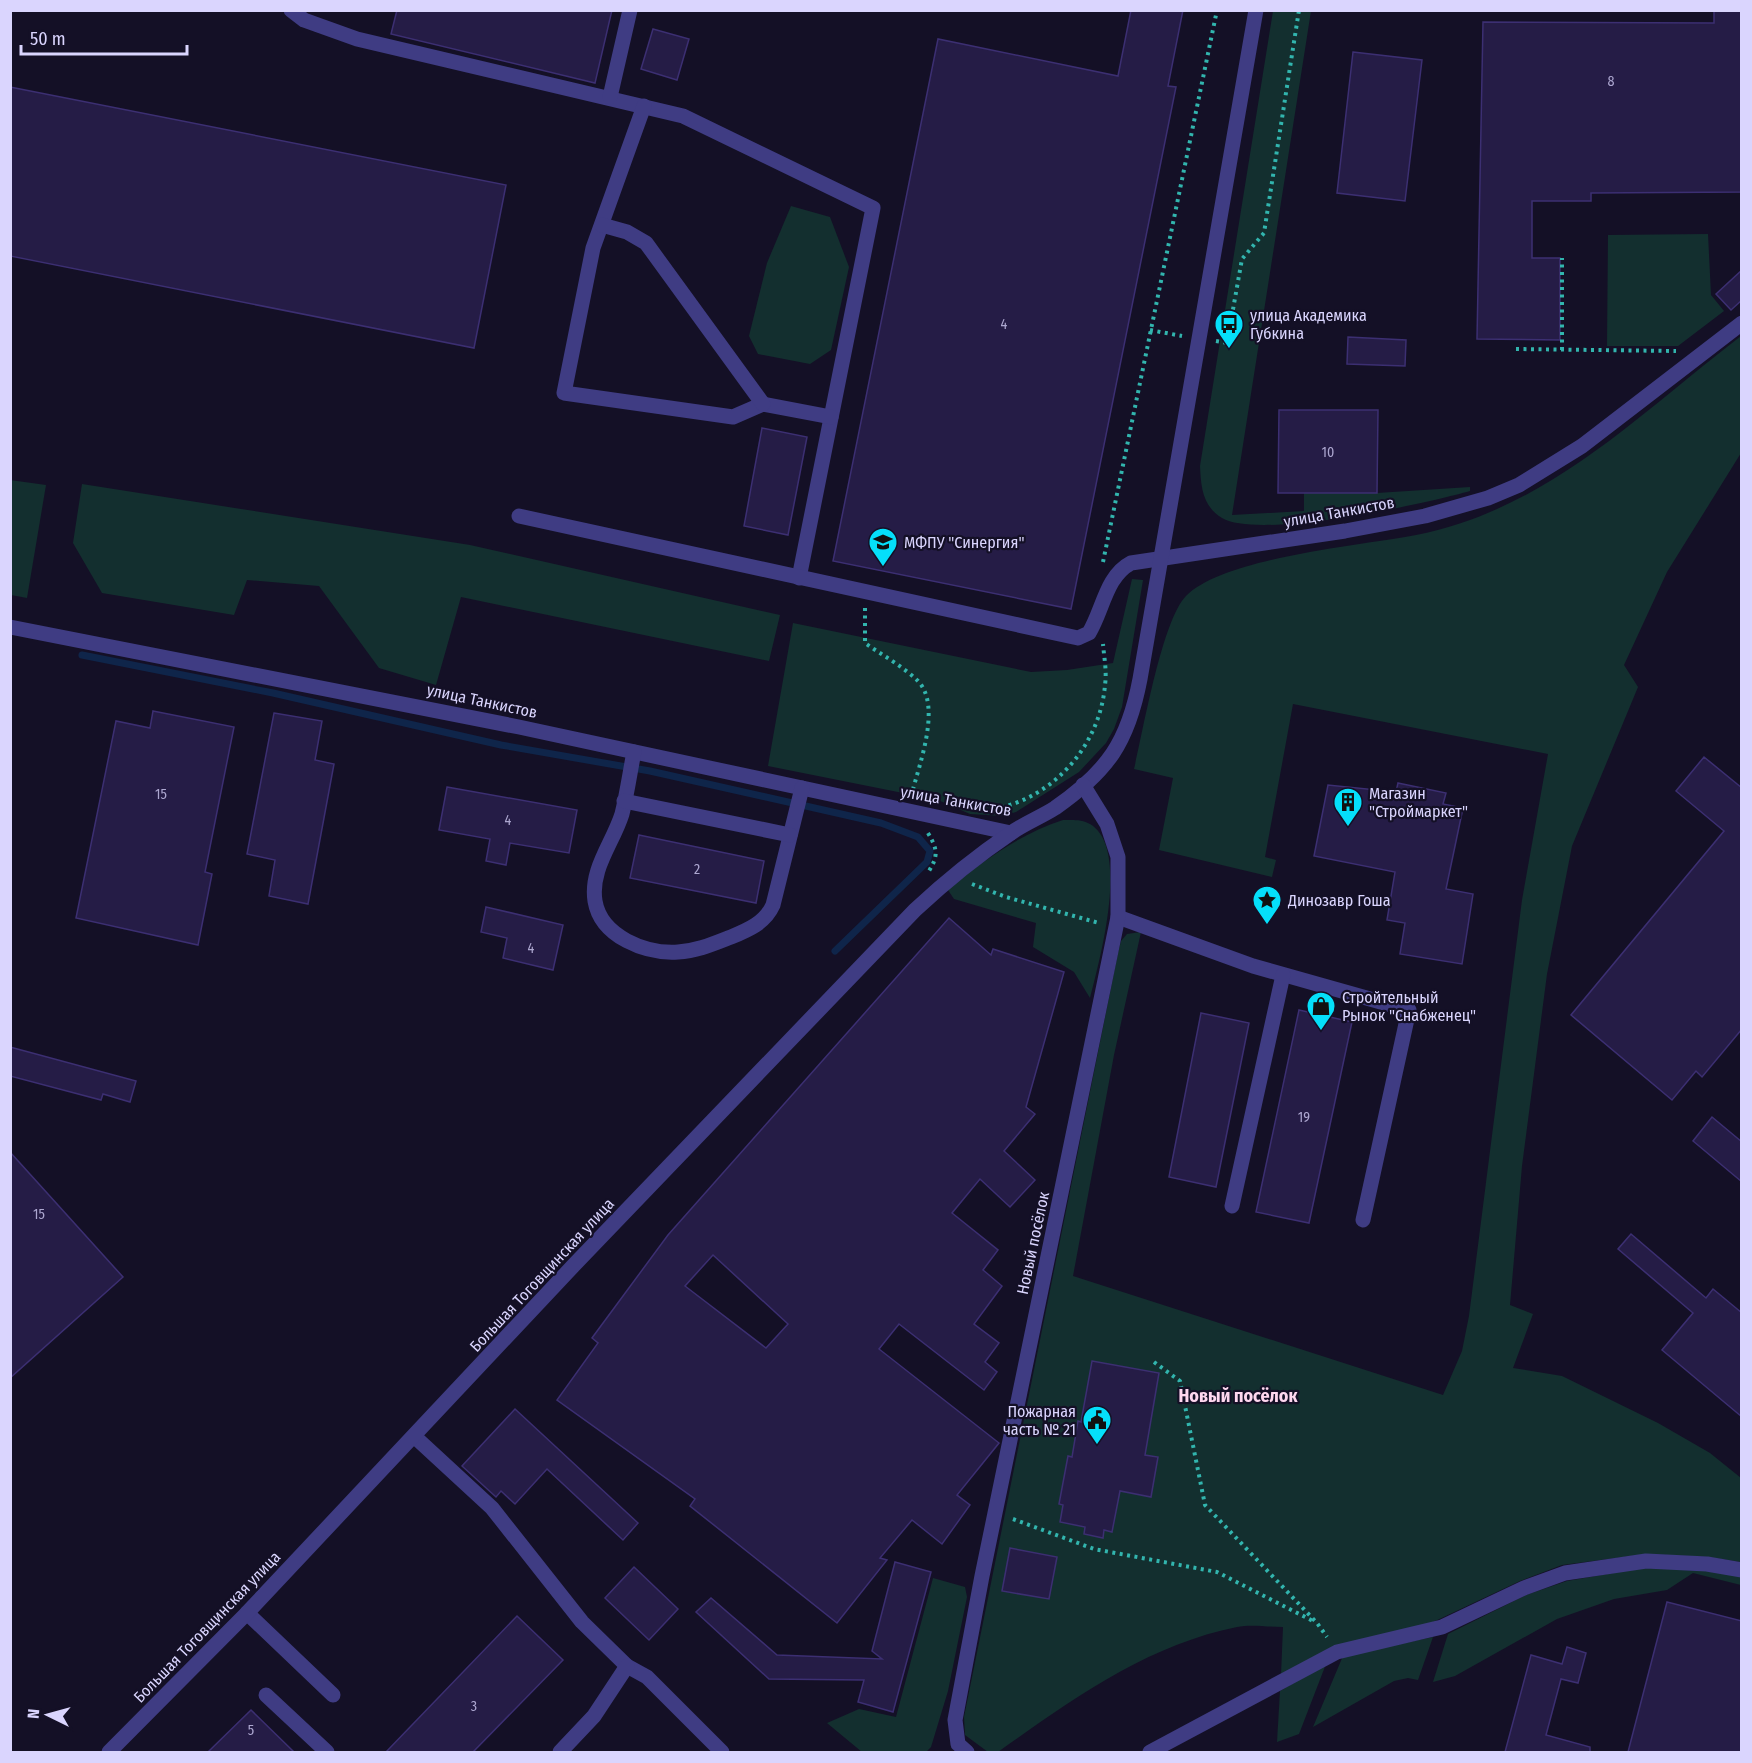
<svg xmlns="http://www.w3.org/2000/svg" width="1752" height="1763" viewBox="0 0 1752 1763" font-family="'Fira Sans Condensed',sans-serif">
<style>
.green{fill:#132f2f}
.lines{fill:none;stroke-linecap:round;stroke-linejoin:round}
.stream{stroke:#0f254a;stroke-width:7}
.building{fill:#251c46;stroke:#3c2f72;stroke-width:1.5;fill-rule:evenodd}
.path{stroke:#32b5ae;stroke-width:4;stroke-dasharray:3 4.5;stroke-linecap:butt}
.minor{stroke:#3f3c83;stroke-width:15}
.labels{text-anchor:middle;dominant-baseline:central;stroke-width:4.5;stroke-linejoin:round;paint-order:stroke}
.number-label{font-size:14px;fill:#ada7d0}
.poi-label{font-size:16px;fill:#dad5fe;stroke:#141026;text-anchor:start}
.street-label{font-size:16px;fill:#dad5fe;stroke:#141026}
.neighbourhood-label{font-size:18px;font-weight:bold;fill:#fed7ef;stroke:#141026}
</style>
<rect width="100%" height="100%" fill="#141026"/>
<!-- green -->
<g class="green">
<path d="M 1273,11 L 1311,11 L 1232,515 L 1304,511 L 1304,493 L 1377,493 L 1470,487 L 1470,491 C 1424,504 1260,540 1222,518 C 1202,506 1201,486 1200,466 Z"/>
<path d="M 791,206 L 830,217 L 849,267 L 831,350 L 810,364 L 758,354 L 749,336 L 767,263 Z"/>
<path d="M 1708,234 L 1711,295 L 1724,311 L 1678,346 L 1607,346 L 1608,235 Z"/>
<path d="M 1741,336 L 1741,453 L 1667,572 L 1624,665 L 1638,687 L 1572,846 L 1547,974 L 1522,1166 L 1510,1305 L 1533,1314 L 1513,1368 L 1562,1376 L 1658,1423 L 1710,1453 L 1741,1478 L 1741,1562 L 1708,1557 L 1647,1554 L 1562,1565 L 1520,1581 L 1433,1622 L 1281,1675 L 1283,1627 C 1268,1627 1251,1624 1237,1627 C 1147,1645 1071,1700 998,1752 L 988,1752 L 965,1735 L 964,1717 L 1118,953 L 1121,941 L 1127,934 L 1141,932 L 1114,1055 L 1073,1276 L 1443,1395 L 1462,1351 L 1469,1316 L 1522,900 L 1548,754 L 1293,704 L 1265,857 L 1276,860 L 1272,877 L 1159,850 L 1173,778 L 1134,769 C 1143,732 1162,620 1186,596 C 1225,557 1359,546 1416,535 C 1548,509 1639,414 1741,336 Z"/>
<path d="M 10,480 L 46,485 L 27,598 L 11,595 Z"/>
<path d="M 82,484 L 470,545 L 780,615 L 769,661 L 461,597 L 436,685 L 379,668 L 319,586 L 247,580 L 234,615 L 102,593 L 73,543 Z"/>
<path d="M 1132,579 L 1143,580 L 1122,707 L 1114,729 L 1106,743 L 1079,772 L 1016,812 L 1003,816 L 970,814 L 938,800 L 768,766 L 793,623 L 1031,672 L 1067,670 L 1113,663 Z"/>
<path d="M 1063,820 C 1072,820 1082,819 1090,824 C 1131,848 1099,962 1090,998 L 1074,972 L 1033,947 L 1036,923 L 954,899 L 948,890 C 982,861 1020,834 1063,820 Z"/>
<path d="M 1648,1567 L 1705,1569 L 1741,1576 L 1741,1585 L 1693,1573 L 1667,1590 L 1614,1599 L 1557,1619 L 1455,1676 L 1433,1682 L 1448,1634 L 1526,1595 L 1567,1581 Z"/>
<path d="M 933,1578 L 965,1587 L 967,1597 L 948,1691 L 931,1747 L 926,1752 L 862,1752 L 827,1723 L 859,1709 L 896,1717 Z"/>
<path d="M 1433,1637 L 1418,1680 L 1408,1678 L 1394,1681 L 1313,1727 L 1343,1656 Z"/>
<path d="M 1326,1664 L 1299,1734 L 1277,1742 L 1280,1691 Z"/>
</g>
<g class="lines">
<!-- stream -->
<path class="stream" d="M 82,655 L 273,693 L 501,745 L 650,771 L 881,823 L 918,837 L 930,851 L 927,862 L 835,951"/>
</g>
<!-- building -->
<g class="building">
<path d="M 397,10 L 612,10 L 595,83 L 391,34 Z"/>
<path d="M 1131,10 L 1183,10 L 1168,86 L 1176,87 L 1071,609 L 833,561 L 938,39 L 1118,76 Z"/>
<path d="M 1714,10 L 1742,10 L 1742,192 L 1591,193 L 1591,201 L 1532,201 L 1532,258 L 1560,258 L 1560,340 L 1477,339 L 1483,22 L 1714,23 Z"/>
<path d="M 653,29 L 689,39 L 677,80 L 641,69 Z"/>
<path d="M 1353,52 L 1422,60 L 1405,201 L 1337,193 Z"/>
<path d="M 10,87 L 506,185 L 474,348 L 10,256 Z"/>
<path d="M 1742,270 L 1742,300 L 1731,310 L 1716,294 Z"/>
<path d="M 1348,337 L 1406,340 L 1405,366 L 1347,364 Z"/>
<path d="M 1279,410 L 1378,410 L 1377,493 L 1278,493 Z"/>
<path d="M 762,428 L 807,437 L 788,535 L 744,526 Z"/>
<path d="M 153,711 L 234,727 L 205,872 L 212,874 L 198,945 L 76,918 L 116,721 L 150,728 Z"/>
<path d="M 274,713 L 322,721 L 315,760 L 334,764 L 308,904 L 269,896 L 275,860 L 247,854 Z"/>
<path d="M 1704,757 L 1742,788 L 1742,1029 L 1702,1077 L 1696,1071 L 1672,1100 L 1571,1015 L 1724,831 L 1676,791 Z"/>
<path d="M 1398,783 L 1446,793 L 1443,804 L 1463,808 L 1446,889 L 1473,894 L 1462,964 L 1400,954 L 1405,923 L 1387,920 L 1395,872 L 1314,856 L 1328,785 L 1396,792 Z"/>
<path d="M 447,787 L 577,810 L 569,853 L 510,843 L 506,865 L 486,861 L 490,839 L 439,830 Z"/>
<path d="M 639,835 L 764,861 L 756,903 L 630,878 Z"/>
<path d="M 486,907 L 563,925 L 553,970 L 503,958 L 507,938 L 481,932 Z"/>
<path d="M 949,918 L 991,955 L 993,949 L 1064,972 L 1026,1107 L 1035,1114 L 1004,1151 L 1035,1180 L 1010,1207 L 980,1179 L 952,1213 L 998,1250 L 983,1270 L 1002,1286 L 974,1324 L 999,1343 L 985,1362 L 997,1372 L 984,1390 L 899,1324 L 879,1349 L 999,1443 L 957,1495 L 970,1505 L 942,1544 L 912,1520 L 880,1558 L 887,1560 L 837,1623 L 690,1506 L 695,1499 L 557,1400 L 598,1343 L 592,1338 L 668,1235 ZM 713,1255 L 788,1324 L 766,1348 L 685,1286 Z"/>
<path d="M 1299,1010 L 1352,1022 L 1309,1223 L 1256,1212 Z"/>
<path d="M 1201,1013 L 1249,1023 L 1216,1187 L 1169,1177 Z"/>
<path d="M 10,1047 L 136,1081 L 130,1102 L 103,1094 L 101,1100 L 10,1076 Z"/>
<path d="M 1712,1117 L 1742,1142 L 1742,1182 L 1693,1141 Z"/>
<path d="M 10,1152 L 123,1277 L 10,1378 Z"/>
<path d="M 1631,1234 L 1706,1298 L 1713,1289 L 1742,1313 L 1742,1417 L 1662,1350 L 1693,1313 L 1618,1249 Z"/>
<path d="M 1092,1361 L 1159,1373 L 1145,1455 L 1158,1457 L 1151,1497 L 1120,1491 L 1112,1532 L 1104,1530 L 1103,1538 L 1084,1534 L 1085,1527 L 1060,1522 L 1063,1505 L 1059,1504 L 1068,1456 L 1072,1457 L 1078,1421 L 1081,1422 Z"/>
<path d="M 515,1409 L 638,1523 L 623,1540 L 547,1469 L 515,1504 L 501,1491 L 496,1497 L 462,1466 Z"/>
<path d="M 1010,1548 L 1057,1557 L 1049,1599 L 1002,1591 Z"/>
<path d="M 895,1562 L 931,1572 L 893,1712 L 858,1702 L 864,1680 L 769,1679 L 696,1612 L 711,1598 L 777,1655 L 882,1659 L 872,1651 Z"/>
<path d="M 634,1567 L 678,1609 L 649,1640 L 605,1598 Z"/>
<path d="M 1667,1602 L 1742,1621 L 1742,1752 L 1628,1752 Z"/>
<path d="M 517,1616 L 563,1660 L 473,1752 L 386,1752 Z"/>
<path d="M 1567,1647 L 1586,1653 L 1578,1683 L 1561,1679 L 1546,1735 L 1590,1747 L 1590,1752 L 1505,1752 L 1531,1655 L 1562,1664 Z"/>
<path d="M 251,1710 L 294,1752 L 208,1752 Z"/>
</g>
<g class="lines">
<!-- path -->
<g class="path">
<path d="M 1150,330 L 1182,336"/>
<path d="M 1216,341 L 1227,343 L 1242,259 L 1264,233 L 1299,10"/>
<path d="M 1516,349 L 1676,351"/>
<path d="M 1562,350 L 1562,258"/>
<path d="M 1103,562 L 1217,10"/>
<path d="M 865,608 L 865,643 C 882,655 904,667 918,681 C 942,706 919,765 912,793"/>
<path d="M 994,809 C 1054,798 1100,745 1105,685 C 1107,671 1104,657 1103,644"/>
<path d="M 928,833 C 938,850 938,856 929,871"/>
<path d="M 972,884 L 1006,897 L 1099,923"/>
<path d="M 1154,1362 L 1180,1381 L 1205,1505 L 1317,1623 L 1327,1637"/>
<path d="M 1013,1519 L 1094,1549 L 1217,1572 L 1313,1621"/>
</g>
<!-- minor -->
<g class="minor">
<path d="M 291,10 L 304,20 L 357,39 L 683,116 L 873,208 L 799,578"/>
<path d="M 610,97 L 630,10"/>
<path d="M 644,106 L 593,248 L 564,393 L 733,417 L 763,404 L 831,417"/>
<path d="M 602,225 L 627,232 L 646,243 L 763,404"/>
<path d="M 519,516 L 1078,638 L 1089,633 C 1103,610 1106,576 1131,563 L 1345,531 L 1425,516 L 1488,498 L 1519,485 L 1582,446 L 1742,323"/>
<path d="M 10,627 L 519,727 L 1011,833"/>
<path d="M 634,752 C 630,772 627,794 622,814 C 613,843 590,869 595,901 C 601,937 646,954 678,952 C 697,951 713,944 731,937 C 748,930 765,923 773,905 L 802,788"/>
<path d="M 624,801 L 790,835"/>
<path d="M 1118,917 L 1253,966 L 1409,1010 L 1363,1220"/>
<path d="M 1232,1206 L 1283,975"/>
<path d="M 415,1437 L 492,1508 L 582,1622 L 627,1666 L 647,1677 L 722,1752"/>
<path d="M 247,1613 L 333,1695"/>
<path d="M 266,1695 L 327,1752"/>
<path d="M 109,1752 L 247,1613 L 573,1266 L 915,910 C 945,882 977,856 1011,833 C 1025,823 1041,817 1055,808 C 1108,771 1128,742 1140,679 L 1256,10"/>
<path d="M 560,1752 L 594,1716 L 627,1666"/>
<path d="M 967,1752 L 958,1744 L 955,1720 L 982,1576 L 1118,917 L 1118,857 L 1107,824 L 1083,785"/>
<path d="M 1150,1752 L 1337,1652 L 1442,1627 L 1524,1588 L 1565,1573 L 1646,1561 L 1707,1564 L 1742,1570"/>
</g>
</g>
<!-- icons -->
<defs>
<g id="bus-pin" transform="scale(1.5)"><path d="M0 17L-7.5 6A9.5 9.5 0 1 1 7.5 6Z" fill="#05dffa" stroke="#141026"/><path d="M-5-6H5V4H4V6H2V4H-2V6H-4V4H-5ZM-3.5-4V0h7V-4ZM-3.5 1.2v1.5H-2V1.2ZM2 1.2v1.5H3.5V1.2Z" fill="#111"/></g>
<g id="university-pin" transform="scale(1.5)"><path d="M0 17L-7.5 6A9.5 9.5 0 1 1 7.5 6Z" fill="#05dffa" stroke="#141026"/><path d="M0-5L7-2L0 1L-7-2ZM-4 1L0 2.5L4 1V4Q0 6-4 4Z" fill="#111"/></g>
<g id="building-pin" transform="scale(1.5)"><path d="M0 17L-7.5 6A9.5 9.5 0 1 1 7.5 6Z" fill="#05dffa" stroke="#141026"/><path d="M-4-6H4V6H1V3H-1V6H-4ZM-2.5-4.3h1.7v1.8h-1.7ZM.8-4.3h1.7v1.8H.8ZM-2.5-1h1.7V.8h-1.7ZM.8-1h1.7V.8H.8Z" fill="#111"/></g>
<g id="sight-pin" transform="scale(1.5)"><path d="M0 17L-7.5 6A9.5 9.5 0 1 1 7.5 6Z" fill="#05dffa" stroke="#141026"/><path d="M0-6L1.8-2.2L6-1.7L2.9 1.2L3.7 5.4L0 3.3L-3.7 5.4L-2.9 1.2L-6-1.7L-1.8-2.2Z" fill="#111"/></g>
<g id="shop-pin" transform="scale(1.5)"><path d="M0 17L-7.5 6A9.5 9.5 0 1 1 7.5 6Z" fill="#05dffa" stroke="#141026"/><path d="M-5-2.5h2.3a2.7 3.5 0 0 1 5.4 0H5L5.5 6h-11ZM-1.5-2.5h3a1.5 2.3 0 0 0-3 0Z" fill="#111"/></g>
<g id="civic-pin" transform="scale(1.5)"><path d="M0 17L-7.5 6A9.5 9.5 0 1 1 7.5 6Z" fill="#05dffa" stroke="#141026"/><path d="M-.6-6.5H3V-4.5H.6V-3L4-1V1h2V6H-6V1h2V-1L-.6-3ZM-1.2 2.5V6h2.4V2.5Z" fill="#111"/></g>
</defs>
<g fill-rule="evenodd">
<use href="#bus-pin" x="1229" y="324"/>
<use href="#university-pin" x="883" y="542"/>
<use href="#building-pin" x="1348" y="802"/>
<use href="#sight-pin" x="1267" y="900"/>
<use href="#shop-pin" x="1321" y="1006"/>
<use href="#civic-pin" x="1097" y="1420"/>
</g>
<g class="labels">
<!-- number labels -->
<g class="number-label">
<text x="1611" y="81">8</text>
<text x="1004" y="324">4</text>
<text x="1328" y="452">10</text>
<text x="161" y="794">15</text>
<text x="508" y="820">4</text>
<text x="697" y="869">2</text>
<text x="531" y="948">4</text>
<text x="1304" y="1117">19</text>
<text x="39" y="1214">15</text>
<text x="474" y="1706">3</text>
<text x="251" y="1730">5</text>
</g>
<!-- poi labels -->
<g class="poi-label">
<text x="1250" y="315">улица Академика<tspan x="1250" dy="18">Губкина</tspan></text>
<text x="904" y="542">МФПУ "Синергия"</text>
<text x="1369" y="793">Магазин<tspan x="1369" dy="18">"Строймаркет"</tspan></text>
<text x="1288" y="900">Динозавр Гоша</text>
<text x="1342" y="997">Стройтельный<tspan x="1342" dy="18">Рынок "Снабженец"</tspan></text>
<text x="1076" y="1411" text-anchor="end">Пожарная<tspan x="1076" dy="18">часть № 21</tspan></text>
</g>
<!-- street labels -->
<g class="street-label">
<text transform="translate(1339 512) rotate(-10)">улица Танкистов</text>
<text transform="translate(482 701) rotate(12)">улица Танкистов</text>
<text transform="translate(956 801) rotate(10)">улица Танкистов</text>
<text transform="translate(1033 1243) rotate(-78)">Новый посёлок</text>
<text transform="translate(542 1275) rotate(-47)">Большая Тоговщинская улица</text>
<text transform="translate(207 1627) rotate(-46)">Большая Тоговщинская улица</text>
</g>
<!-- neighbourhood labels -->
<g class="neighbourhood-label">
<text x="1238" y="1396">Новый посёлок</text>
</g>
</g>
<!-- border -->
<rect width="1752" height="1763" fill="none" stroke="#dad5fe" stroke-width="24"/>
<!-- north arrow -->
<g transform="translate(48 1715) rotate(275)" stroke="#141026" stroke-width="4.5" paint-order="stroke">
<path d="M0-4.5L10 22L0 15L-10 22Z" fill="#dad5fe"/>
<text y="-9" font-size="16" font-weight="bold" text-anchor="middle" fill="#dad5fe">N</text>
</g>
<!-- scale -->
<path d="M21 45v9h166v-9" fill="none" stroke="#dad5fe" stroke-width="3"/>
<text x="30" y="45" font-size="18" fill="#dad5fe" stroke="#141026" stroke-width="4.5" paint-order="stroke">50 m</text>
</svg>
